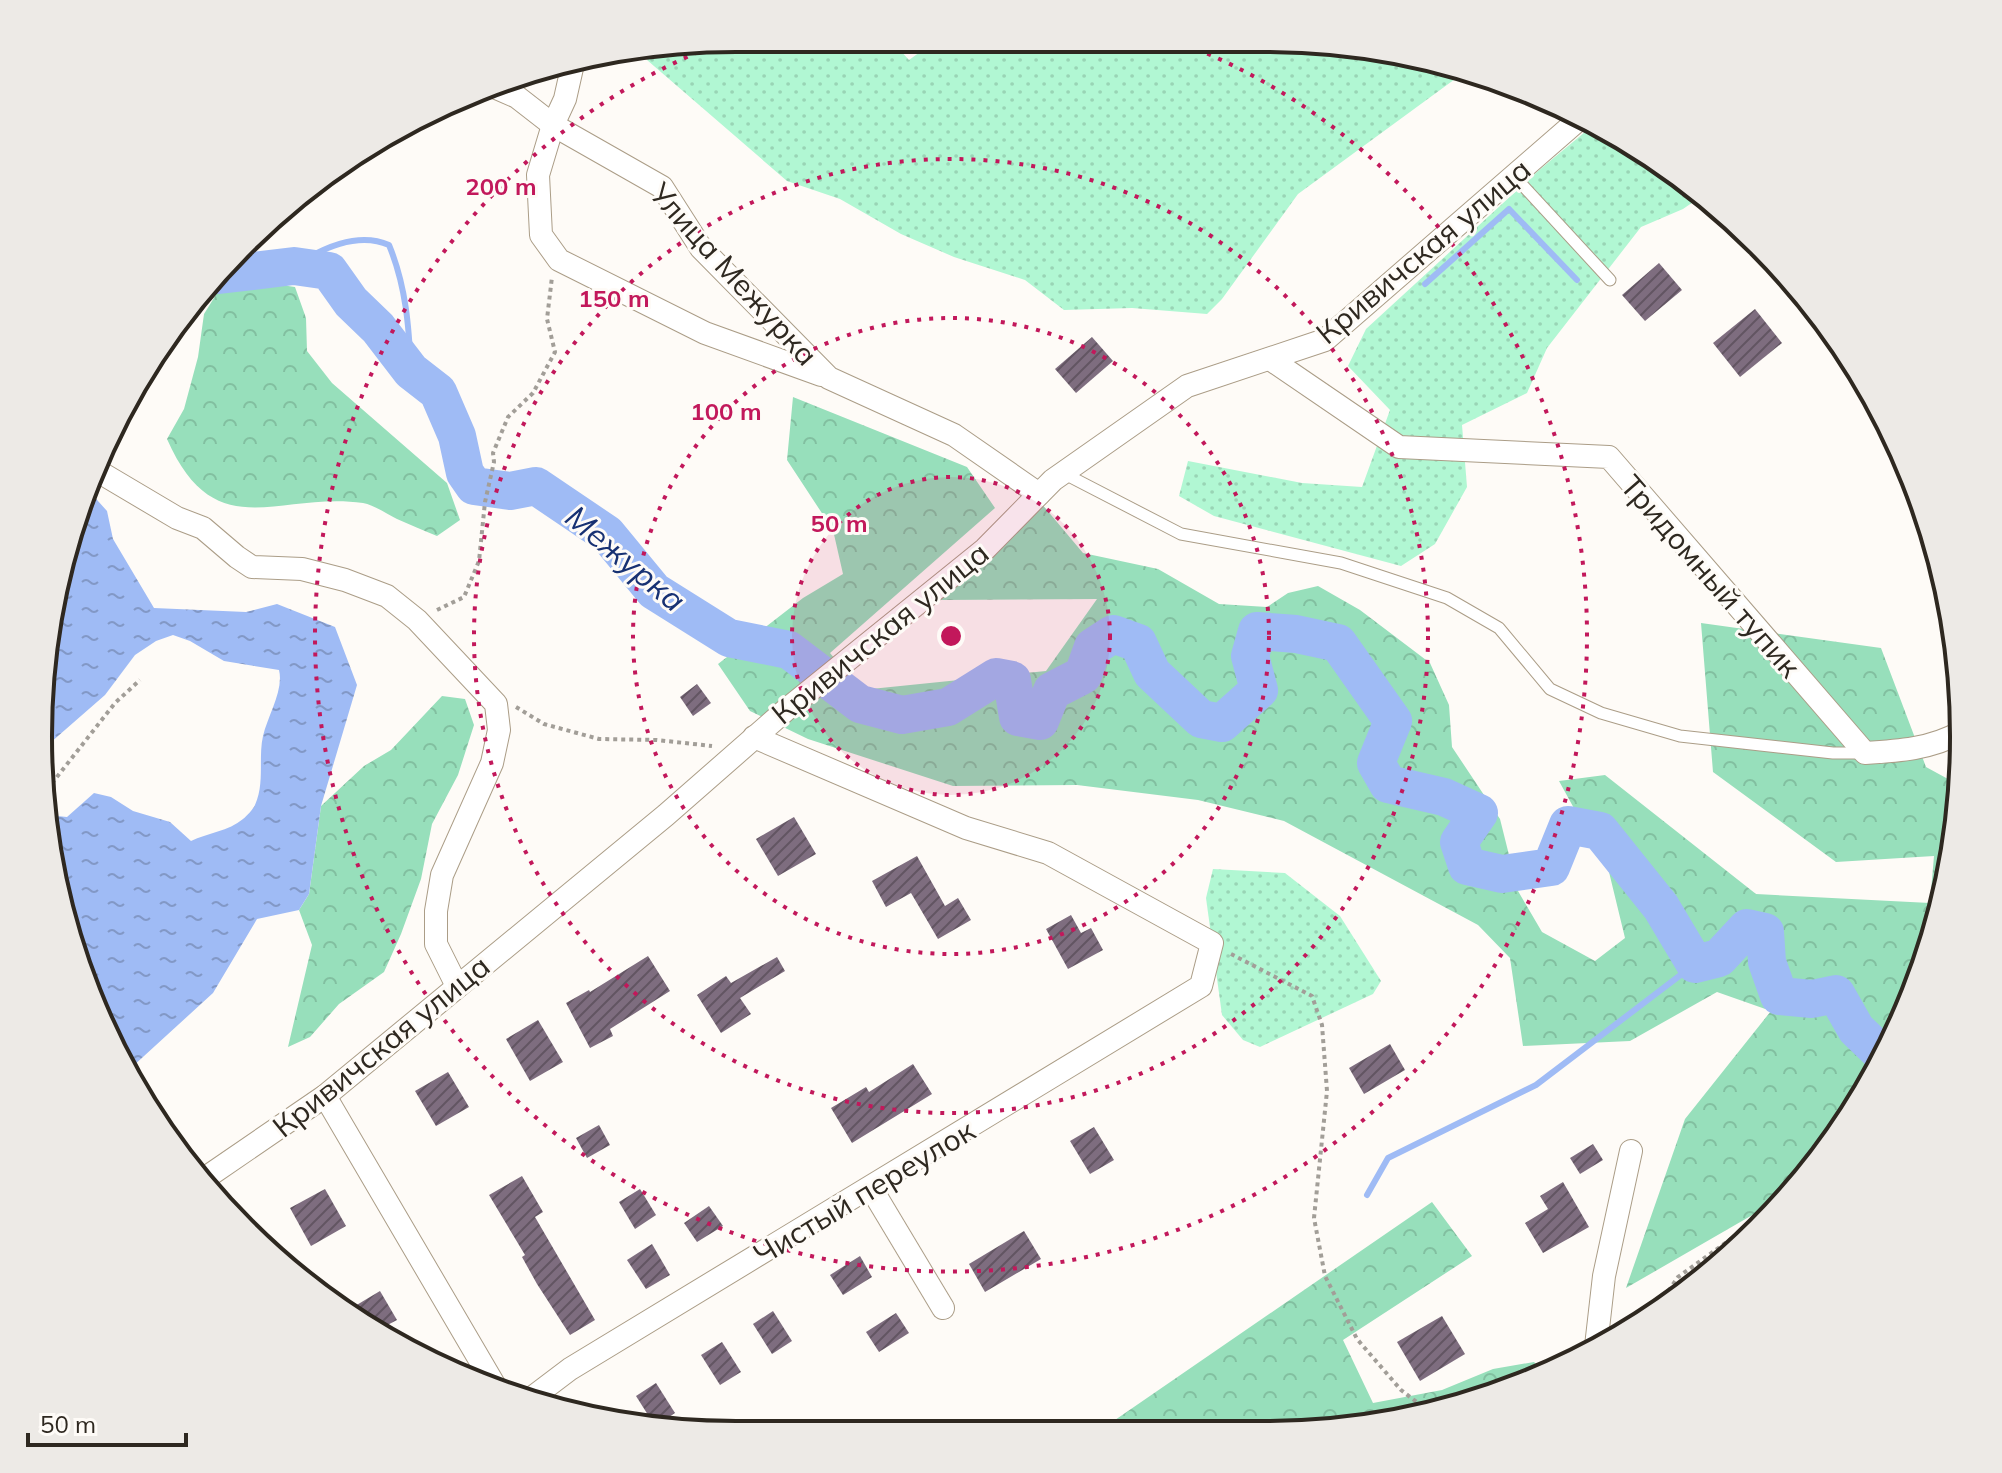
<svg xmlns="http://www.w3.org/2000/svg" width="2002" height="1473" viewBox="0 0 2002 1473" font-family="Mulish,sans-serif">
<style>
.grass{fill:url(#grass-dots)}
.forest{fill:url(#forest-crowns)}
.water{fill:url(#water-ripples)}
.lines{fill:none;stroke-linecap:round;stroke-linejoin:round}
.stream{stroke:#9fbbf5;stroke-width:6}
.river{stroke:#9fbbf5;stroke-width:38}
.building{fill:url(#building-hatch)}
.lane-casing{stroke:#ab9d87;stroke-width:13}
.street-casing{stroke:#ab9d87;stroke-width:24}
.path{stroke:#a29e98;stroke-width:4;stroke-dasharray:4 4;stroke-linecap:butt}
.lane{stroke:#fff;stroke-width:11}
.street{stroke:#fff;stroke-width:22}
.ring{fill:none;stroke:#c2185b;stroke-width:4;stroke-dasharray:4 8}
.labels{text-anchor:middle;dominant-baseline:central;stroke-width:6;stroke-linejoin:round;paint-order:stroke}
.street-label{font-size:30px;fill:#2e2820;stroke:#fefbf7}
.water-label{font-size:32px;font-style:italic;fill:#173173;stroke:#fefbf7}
.rim{fill:none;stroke:#2e2820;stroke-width:4}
.centre{fill:#c2185b;stroke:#fefbf7;stroke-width:4}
.ring-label{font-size:24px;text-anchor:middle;font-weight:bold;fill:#c2185b;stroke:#fefbf7;stroke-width:6;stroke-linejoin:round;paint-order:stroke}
</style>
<defs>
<pattern id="grass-dots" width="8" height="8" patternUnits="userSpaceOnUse" patternTransform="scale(2)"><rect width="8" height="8" fill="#b1f7d3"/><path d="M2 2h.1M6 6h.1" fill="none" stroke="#99d4b5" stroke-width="1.8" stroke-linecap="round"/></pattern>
<pattern id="forest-crowns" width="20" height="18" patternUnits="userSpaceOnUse" patternTransform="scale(2)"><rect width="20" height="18" fill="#97dfbb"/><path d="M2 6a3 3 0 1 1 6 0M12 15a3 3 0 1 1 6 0" fill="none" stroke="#82bfa0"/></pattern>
<pattern id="water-ripples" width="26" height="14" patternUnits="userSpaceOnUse" patternTransform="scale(2)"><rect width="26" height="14" fill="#9fbbf5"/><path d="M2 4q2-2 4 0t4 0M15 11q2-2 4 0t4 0" fill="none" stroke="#8298c6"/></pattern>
<pattern id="building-hatch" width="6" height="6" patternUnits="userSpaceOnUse" patternTransform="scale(2)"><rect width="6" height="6" fill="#7e6d7f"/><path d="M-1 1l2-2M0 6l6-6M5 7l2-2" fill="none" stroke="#625562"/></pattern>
</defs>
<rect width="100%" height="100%" fill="#fefbf7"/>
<!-- grass -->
<g class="grass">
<path d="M 737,38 L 889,38 L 909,60 L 938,39 L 1311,39 L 1446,62 L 1466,71 L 1298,194 L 1222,299 L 1207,314 L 1132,308 L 1064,310 L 1025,280 L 954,257 L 901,234 L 840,199 L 787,181 L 647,60 L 657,49 Z"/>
<path d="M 1591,127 L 1653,155 L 1699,198 L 1683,209 L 1641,227 L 1547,348 L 1527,393 L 1462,425 L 1467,487 L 1435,544 L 1401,566 L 1214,516 L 1179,496 L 1188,461 L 1302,483 L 1362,487 L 1390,410 L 1348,366 L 1366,329 L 1538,171 Z"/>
<path d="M 1213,869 L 1285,873 L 1340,916 L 1381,981 L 1373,994 L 1260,1047 L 1243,1040 L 1222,1015 L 1206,898 Z"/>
</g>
<!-- forest -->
<g class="forest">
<path d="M 227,277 L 295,287 L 306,318 L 307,351 L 332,383 L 447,483 L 460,520 L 437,536 C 423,530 410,525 397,519 C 387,514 374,505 363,503 C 278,491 215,548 167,439 L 184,409 L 198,357 L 204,314 Z"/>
<path d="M 793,397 L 967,467 L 995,508 L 830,653 L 861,690 L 1046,671 L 1097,599 L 940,600 L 1041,503 L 1083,553 L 1158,569 L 1219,604 L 1267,607 L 1288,593 L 1318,586 L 1360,610 L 1430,663 L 1449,705 L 1452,747 L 1500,819 L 1518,891 L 1542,932 L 1595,961 L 1625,938 L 1609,872 L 1559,781 L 1605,775 L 1756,894 L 1930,903 L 1934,856 L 1836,862 L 1713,772 L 1701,623 L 1881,648 L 1926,767 L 1959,785 L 1958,828 L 1927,961 L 1870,1086 L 1846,1119 L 1768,1206 L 1626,1288 L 1685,1119 L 1771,1011 L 1717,992 L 1630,1041 L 1523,1046 L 1510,958 L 1478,925 L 1284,821 L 1198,800 L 1077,785 L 953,786 L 808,739 L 750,711 L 718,664 L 803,598 L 843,574 L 833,530 L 787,460 Z"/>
<path d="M 442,696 L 465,699 L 474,725 L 458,775 L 432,824 L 421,879 L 401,934 L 384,972 L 339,1004 L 310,1037 L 288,1047 L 312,945 L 299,910 L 309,894 L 321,806 L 364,766 L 391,750 Z"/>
<path d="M 1432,1202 L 1472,1256 L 1343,1340 L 1373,1403 L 1442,1390 L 1493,1369 L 1534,1362 L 1546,1374 L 1532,1382 L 1357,1429 L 1099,1431 Z"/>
</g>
<!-- water -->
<path class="water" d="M 89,491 L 107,511 L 113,539 L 154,608 L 246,612 L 277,604 L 335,627 L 357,685 L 321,806 L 309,894 L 299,910 L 257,919 L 213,993 L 132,1067 L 75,961 L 48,826 L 57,816 L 67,817 L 94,793 L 111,797 L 133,811 L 170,822 L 191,841 C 207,833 229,831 243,819 C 247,816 253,809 255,805 C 265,783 258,758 263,736 C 268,715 284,690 279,670 L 224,661 L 190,641 L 173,635 L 156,641 L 135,655 L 105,695 L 42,750 L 51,601 Z"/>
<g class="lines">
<!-- stream -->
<g class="stream">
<path d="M 239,248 L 272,269"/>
<path d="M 294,266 C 321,249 357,231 389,245 C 406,286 409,327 411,371"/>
<path d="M 1425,284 L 1509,209 L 1577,280"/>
<path d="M 1367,1195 L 1388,1158 L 1536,1085 L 1695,964"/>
</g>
<!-- river -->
<path class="river" d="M 219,275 L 294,266 L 329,271 L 351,302 L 378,328 L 411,371 L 438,392 L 457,436 L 465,473 L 474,486 L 510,491 L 536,486 L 607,534 L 654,591 L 729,638 L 789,650 L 860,704 L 902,715 L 948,707 L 996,677 L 1012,680 L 1018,717 L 1040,721 L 1052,691 L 1083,675 L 1093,647 L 1113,634 L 1138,643 L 1152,673 L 1201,719 L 1222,723 L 1259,690 L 1250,656 L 1257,631 L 1296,634 L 1338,643 L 1393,721 L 1376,763 L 1388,784 L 1444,797 L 1479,813 L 1459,842 L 1467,866 L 1502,874 L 1551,867 L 1568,825 L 1600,831 L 1661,907 L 1695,964 L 1719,958 L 1747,928 L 1765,932 L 1767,962 L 1779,996 L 1812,999 L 1836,994 L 1856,1029 L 1884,1056"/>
</g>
<!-- building -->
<g class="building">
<path d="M 1659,263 L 1682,290 L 1645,321 L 1622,295 Z"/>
<path d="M 1755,309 L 1782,343 L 1740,377 L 1713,343 Z"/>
<path d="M 1092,337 L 1113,361 L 1076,393 L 1055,369 Z"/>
<path d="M 697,684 L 711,703 L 693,716 L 680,697 Z"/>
<path d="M 794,817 L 816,854 L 778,876 L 756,839 Z"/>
<path d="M 917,856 L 945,906 L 958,898 L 971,920 L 938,939 L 911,893 L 886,907 L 872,881 Z"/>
<path d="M 1071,915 L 1081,933 L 1091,928 L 1103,950 L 1068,969 L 1046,929 Z"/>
<path d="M 648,956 L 670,991 L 610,1029 L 613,1036 L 590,1048 L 566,1003 L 589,990 L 590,992 Z"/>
<path d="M 777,957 L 785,971 L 740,998 L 751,1014 L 721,1033 L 697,995 L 726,976 L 731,983 Z"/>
<path d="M 538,1020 L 563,1062 L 530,1081 L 506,1039 Z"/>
<path d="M 1390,1044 L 1405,1070 L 1364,1094 L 1349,1068 Z"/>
<path d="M 913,1064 L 932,1094 L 852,1143 L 831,1108 L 866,1087 L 869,1092 Z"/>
<path d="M 448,1072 L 469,1107 L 436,1126 L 415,1091 Z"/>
<path d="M 599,1125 L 610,1145 L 587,1158 L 576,1138 Z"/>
<path d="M 1094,1127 L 1114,1160 L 1090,1174 L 1070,1141 Z"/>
<path d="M 1593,1144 L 1603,1160 L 1580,1174 L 1570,1158 Z"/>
<path d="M 522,1176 L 543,1212 L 535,1217 L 595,1320 L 570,1335 L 537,1284 L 522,1257 L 525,1255 L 489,1195 Z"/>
<path d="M 1563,1182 L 1589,1227 L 1543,1253 L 1525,1223 L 1548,1209 L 1540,1196 Z"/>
<path d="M 325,1189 L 346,1226 L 311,1246 L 290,1208 Z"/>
<path d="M 640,1189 L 656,1215 L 635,1229 L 619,1202 Z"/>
<path d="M 709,1206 L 723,1226 L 697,1242 L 684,1223 Z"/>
<path d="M 1024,1231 L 1041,1259 L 985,1292 L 969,1264 Z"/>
<path d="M 652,1244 L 670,1275 L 646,1289 L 627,1260 Z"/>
<path d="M 860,1256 L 872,1277 L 843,1295 L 830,1275 Z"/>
<path d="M 380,1291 L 397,1320 L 374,1332 L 356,1319 L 350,1309 Z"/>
<path d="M 773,1311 L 792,1341 L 772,1354 L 753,1324 Z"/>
<path d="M 896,1313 L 909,1333 L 879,1352 L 866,1332 Z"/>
<path d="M 1442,1316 L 1465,1354 L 1420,1381 L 1397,1342 Z"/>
<path d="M 722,1342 L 741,1372 L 720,1385 L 701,1355 Z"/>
<path d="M 656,1383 L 675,1413 L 655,1426 L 636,1396 Z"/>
</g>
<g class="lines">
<!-- lane casing -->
<g class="lane-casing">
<g id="lane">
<path d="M 1515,177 L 1610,280"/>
<path d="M 1063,473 L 1181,534 L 1341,563 L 1447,598 L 1499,628 L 1550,689 L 1601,713 L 1680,736 L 1833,753 L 1864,753"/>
</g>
</g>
<!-- street casing -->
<g class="street-casing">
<g id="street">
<path d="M 574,59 L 565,99 L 553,125 L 538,175 L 541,235 L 559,260 L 705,333 L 821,375"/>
<path d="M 494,87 L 517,97 L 553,125 L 662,187 L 701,248 L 829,378 L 954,435 L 1039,494"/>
<path d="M 1270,359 L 1399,447 L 1609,457 L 1865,753 C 1898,751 1931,749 1961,732"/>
<path d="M 96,470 L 177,518 L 203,528 L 237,557 L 252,567 L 302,569 L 345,580 L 387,596 L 417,620 L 496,704 L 499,730 L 492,763 L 442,875 L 436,911 L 436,944 L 457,986"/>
<path d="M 325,1096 L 495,1386"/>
<path d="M 201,1181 L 325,1096 L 666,815 L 787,709 L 985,549 L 1053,480 L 1187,386 L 1325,340 L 1577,121"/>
<path d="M 871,1188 L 943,1308"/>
<path d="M 1596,1346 L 1604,1276 L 1631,1151"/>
<path d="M 529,1400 L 570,1369 L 1201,986 L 1212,943 L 1048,853 L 966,828 L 754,737"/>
</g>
</g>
<!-- path -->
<g class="path">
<path d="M 437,610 L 464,597 L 479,561 L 485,502 L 494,462 L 493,453 L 508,417 L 533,393 L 555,352 L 547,319 L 552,277"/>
<path d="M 516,707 L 544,724 L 599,739 L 657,740 L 712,746"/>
<path d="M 42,796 L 115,703 L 140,680"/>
<path d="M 1231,954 L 1312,996 L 1322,1025 L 1327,1091 L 1314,1218 L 1325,1276 L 1357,1339 L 1401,1390 L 1427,1410"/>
<path d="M 1655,1311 L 1678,1277 L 1731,1239 L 1758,1228"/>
</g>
<!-- lane -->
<use href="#lane" class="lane"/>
<!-- street -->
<use href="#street" class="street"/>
</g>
<!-- distance rings -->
<circle cx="951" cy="636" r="159" fill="#c2185b" fill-opacity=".12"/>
<g class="ring">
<circle cx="951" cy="636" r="159"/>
<circle cx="951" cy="636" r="318"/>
<circle cx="951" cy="636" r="477"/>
<path d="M1174 40A636 636 0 1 1 728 40"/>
</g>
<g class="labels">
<!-- street labels -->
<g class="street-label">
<text transform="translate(1423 251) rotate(-40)">Кривичская улица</text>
<text transform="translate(734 274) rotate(48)">Улица Межурка</text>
<text transform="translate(1711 576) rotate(49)">Тридомный тупик</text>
<text transform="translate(880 633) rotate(-39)">Кривичская улица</text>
<text transform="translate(381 1046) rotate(-39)">Кривичская улица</text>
<text transform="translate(864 1192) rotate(-31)">Чистый переулок</text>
</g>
<!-- water labels -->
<g class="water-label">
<text transform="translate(626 558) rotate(40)">Межурка</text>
</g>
</g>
<!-- crop -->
<path d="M0 0H2002V1473H0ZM736 52H1266A684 684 0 0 1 1950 736V737A684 684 0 0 1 1266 1421H736A684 684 0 0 1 52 737V736A684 684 0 0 1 736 52Z" fill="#edeae6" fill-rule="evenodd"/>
<path class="rim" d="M736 52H1266A684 684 0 0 1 1950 736V737A684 684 0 0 1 1266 1421H736A684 684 0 0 1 52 737V736A684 684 0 0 1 736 52Z"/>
<circle cx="951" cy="636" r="12" class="centre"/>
<g class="ring-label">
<text x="501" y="195">200 m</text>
<text x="614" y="307">150 m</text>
<text x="726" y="420">100 m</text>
<text x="839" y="532">50 m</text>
</g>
<!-- scale -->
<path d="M28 1433v12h158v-12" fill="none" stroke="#2e2820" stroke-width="4"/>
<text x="40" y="1433" font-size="24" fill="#2e2820" stroke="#fefbf7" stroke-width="6" paint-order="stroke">50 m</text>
</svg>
